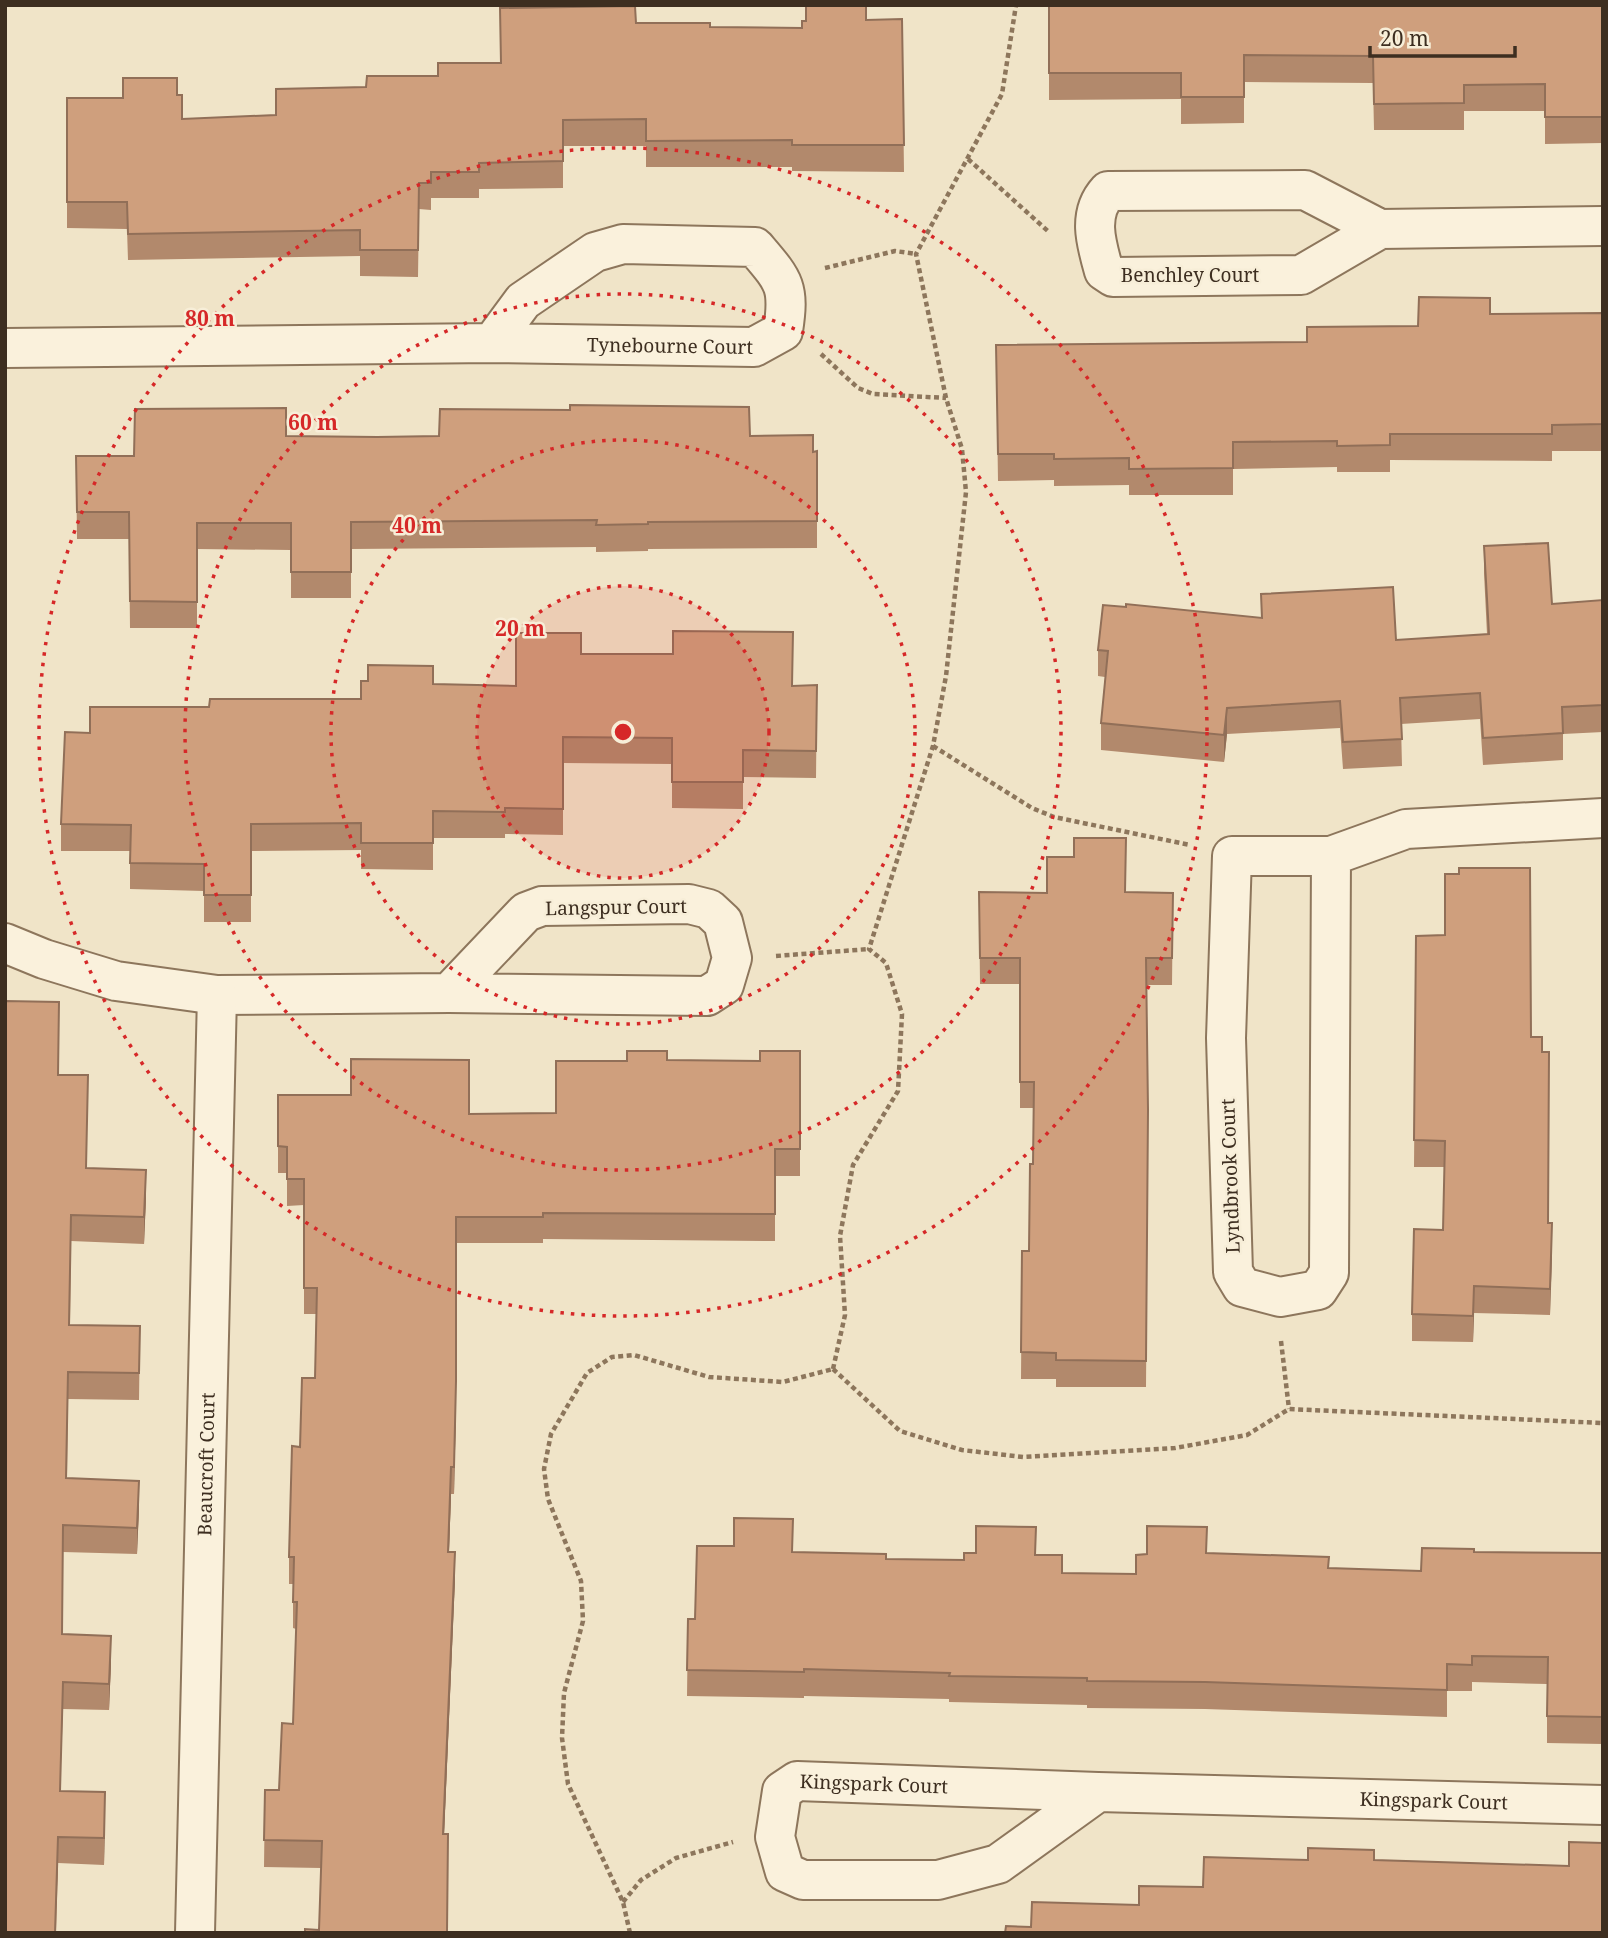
<svg xmlns="http://www.w3.org/2000/svg" width="1608" height="1938" viewBox="0 0 1608 1938" font-family="'Noto Serif',serif">
<style>
.lines{fill:none;stroke-linecap:round;stroke-linejoin:round}
.street-casing{stroke:#8d765c;stroke-width:42}
.path{stroke:#8d765c;stroke-width:4.5;stroke-dasharray:5 3.5;stroke-linecap:butt}
.street{stroke:#faf1dc;stroke-width:38}
.wall{fill:#b2896c}
.shaded-wall{fill:#916f58}
.building{fill:#cf9f7d;stroke:#916f58;stroke-width:2}
.ring{fill:none;stroke:#d62828;stroke-width:3.5;stroke-dasharray:3.5 7}
.labels{text-anchor:middle;dominant-baseline:central;stroke-width:5;stroke-linejoin:round;paint-order:stroke}
.street-label{font-size:19px;fill:#3d2e20;stroke:#f7eed8}
.centre{fill:#d62828;stroke:#f7eed8;stroke-width:3.5}
.ring-label{font-size:21px;text-anchor:middle;font-weight:bold;fill:#d62828;stroke:#f7eed8;stroke-width:5;stroke-linejoin:round;paint-order:stroke}
</style>
<rect width="100%" height="100%" fill="#f0e4c8"/>
<g class="lines">
<!-- street casing -->
<g class="street-casing">
<g id="street">
<path d="M 1380,229 L 1301,275 L 1113,277 L 1104,271 C 1096,243 1087,214 1108,191 L 1305,190 L 1380,229 L 1603,226"/>
<path id="s1" d="M 5,348 L 492,343 L 754,347 L 783,331 C 790,286 784,281 755,247 L 623,244 L 595,252 L 523,301 L 492,343"/>
<path d="M 1331,856 L 1329,1273 L 1318,1290 L 1280,1297 L 1242,1287 L 1233,1272 L 1226,1038 L 1232,856 L 1331,856 L 1406,829 L 1603,818"/>
<path d="M 5,943 L 44,959 L 116,981 L 217,995 L 449,993 L 707,996 L 724,985 L 732,958 L 723,922 L 709,909 L 689,904 L 542,906 L 526,912 L 449,993"/>
<path id="s2" d="M 1098,1792 L 998,1864 L 938,1880 L 803,1880 L 785,1872 L 775,1837 L 782,1791 L 797,1781 L 1098,1792 L 1603,1805"/>
<path id="s3" d="M 195,1933 L 217,995"/>
</g>
</g>
<!-- path -->
<g class="path">
<path d="M 968,159 L 1050,233"/>
<path d="M 825,268 L 895,251 L 916,254"/>
<path d="M 821,354 L 858,388 L 873,394 L 946,398"/>
<path d="M 933,746 L 1032,808 L 1054,817 L 1190,845"/>
<path d="M 776,956 L 869,949"/>
<path d="M 1281,1341 L 1289,1409"/>
<path d="M 833,1369 L 845,1315 L 840,1236 L 853,1165 L 898,1091 L 902,1014 L 886,963 L 869,949 L 933,746 L 946,676 L 966,492 L 962,449 L 946,398 L 916,254 L 1002,94 L 1016,5"/>
<path d="M 833,1369 L 900,1431 L 962,1450 L 1023,1457 L 1175,1448 L 1247,1435 L 1289,1409 L 1603,1423"/>
<path d="M 623,1902 L 641,1880 L 676,1858 L 733,1842"/>
<path d="M 630,1933 L 623,1902 L 568,1784 L 562,1738 L 564,1693 L 583,1621 L 581,1581 L 548,1499 L 544,1469 L 551,1434 L 587,1373 L 612,1357 L 634,1355 L 709,1377 L 783,1382 L 833,1369"/>
</g>
<!-- street -->
<use href="#street" class="street"/>
</g>
<!-- wall -->
<g class="wall">
<path d="M 1049,5 L 1603,5 L 1603,143 L 1545,144 L 1545,111 L 1464,111 L 1464,130 L 1374,130 L 1373,83 L 1244,82 L 1244,123 L 1181,124 L 1181,99 L 1049,100 Z"/>
<path d="M 902,19 L 904,172 L 792,171 L 792,167 L 646,167 L 646,146 L 563,146 L 563,188 L 479,189 L 479,198 L 431,198 L 431,210 L 419,209 L 418,277 L 360,276 L 360,256 L 128,260 L 127,229 L 67,228 L 67,98 L 123,98 L 177,95 L 182,119 L 276,115 L 276,89 L 366,87 L 438,76 L 500,63 L 636,23 L 710,27 L 802,28 L 866,20 Z"/>
<path d="M 1603,313 L 1603,451 L 1552,451 L 1552,461 L 1390,460 L 1390,472 L 1337,472 L 1337,467 L 1233,469 L 1233,495 L 1129,495 L 1129,485 L 1054,486 L 1054,480 L 998,481 L 996,345 L 1307,342 L 1418,326 L 1490,314 Z"/>
<path d="M 286,436 L 750,436 L 813,452 L 817,451 L 817,548 L 648,549 L 648,551 L 596,552 L 596,547 L 351,549 L 351,598 L 291,598 L 291,550 L 197,549 L 197,628 L 130,628 L 129,539 L 77,539 L 76,456 L 134,456 Z"/>
<path d="M 1484,546 L 1552,604 L 1603,600 L 1603,732 L 1563,734 L 1563,760 L 1483,765 L 1480,719 L 1401,724 L 1402,766 L 1343,769 L 1340,728 L 1227,734 L 1224,762 L 1101,750 L 1101,723 L 1105,677 L 1098,676 L 1098,650 L 1261,618 L 1261,594 L 1396,640 L 1487,634 L 1484,573 Z"/>
<path d="M 581,654 L 792,686 L 817,685 L 816,778 L 743,777 L 743,809 L 672,808 L 672,764 L 563,763 L 563,835 L 505,834 L 505,838 L 433,838 L 433,870 L 361,869 L 361,850 L 251,851 L 251,922 L 204,922 L 204,891 L 130,889 L 130,851 L 61,851 L 61,824 L 90,733 L 209,707 L 361,699 L 433,684 L 516,686 Z"/>
<path d="M 979,892 L 1173,893 L 1172,985 L 1146,985 L 1148,1136 L 1146,1387 L 1056,1387 L 1056,1379 L 1021,1379 L 1022,1251 L 1029,1251 L 1033,1164 L 1033,1108 L 1020,1108 L 1020,984 L 980,984 Z"/>
<path d="M 1445,935 L 1542,1052 L 1548,1223 L 1552,1250 L 1550,1315 L 1474,1313 L 1473,1342 L 1412,1341 L 1412,1314 L 1443,1230 L 1445,1167 L 1414,1167 L 1416,936 Z"/>
<path d="M 800,1051 L 800,1176 L 775,1176 L 775,1241 L 543,1239 L 543,1243 L 456,1243 L 456,1408 L 454,1494 L 451,1494 L 449,1552 L 455,1579 L 444,1834 L 319,1930 L 321,1868 L 264,1867 L 265,1790 L 279,1790 L 293,1724 L 296,1629 L 293,1628 L 293,1584 L 289,1584 L 289,1557 L 300,1447 L 315,1378 L 316,1314 L 304,1314 L 304,1205 L 287,1206 L 287,1173 L 278,1173 L 278,1095 L 469,1114 L 556,1113 L 667,1060 L 760,1061 Z"/>
<path d="M 58,1075 L 87,1168 L 146,1197 L 144,1244 L 71,1241 L 70,1325 L 140,1326 L 139,1400 L 68,1399 L 67,1478 L 139,1508 L 137,1554 L 63,1552 L 62,1634 L 111,1663 L 109,1710 L 63,1709 L 60,1791 L 105,1819 L 104,1865 L 58,1863 L 56,1933 Z"/>
<path d="M 793,1552 L 886,1559 L 964,1560 L 1036,1555 L 1062,1573 L 1136,1574 L 1207,1553 L 1329,1568 L 1421,1571 L 1474,1552 L 1603,1553 L 1603,1744 L 1547,1743 L 1547,1684 L 1472,1682 L 1472,1691 L 1447,1691 L 1447,1717 L 1205,1709 L 1087,1708 L 1087,1705 L 949,1702 L 949,1699 L 804,1696 L 804,1698 L 687,1696 L 688,1619 L 695,1619 Z"/>
</g>
<!-- shaded-wall -->
<g class="shaded-wall">
<path d="M 1227,708 L 1227,734 L 1224,762 L 1224,735 Z"/>
<path d="M 146,1170 L 146,1197 L 144,1244 L 144,1217 Z"/>
<path d="M 1552,1223 L 1552,1250 L 1550,1315 L 1550,1289 Z"/>
<path d="M 1474,1286 L 1474,1313 L 1473,1342 L 1473,1316 Z"/>
<path d="M 456,1381 L 456,1408 L 454,1494 L 454,1467 Z"/>
<path d="M 451,1467 L 451,1494 L 448,1579 L 448,1552 Z"/>
<path d="M 139,1481 L 139,1508 L 137,1554 L 137,1528 Z"/>
<path d="M 455,1552 L 455,1579 L 443,1860 L 443,1834 Z"/>
<path d="M 111,1636 L 111,1663 L 109,1710 L 109,1684 Z"/>
<path d="M 105,1792 L 105,1819 L 104,1865 L 104,1838 Z"/>
<path d="M 58,1837 L 58,1863 L 55,1933 Z"/>
</g>
<!-- building -->
<g class="building">
<path d="M 806,5 L 866,5 L 866,20 L 902,19 L 904,145 L 792,145 L 792,140 L 646,141 L 646,119 L 563,120 L 563,161 L 479,163 L 479,172 L 431,172 L 431,183 L 419,183 L 418,250 L 360,250 L 360,230 L 128,234 L 127,202 L 67,202 L 67,98 L 123,98 L 123,78 L 177,78 L 177,95 L 182,95 L 182,119 L 276,115 L 276,89 L 366,87 L 367,76 L 438,76 L 438,63 L 501,63 L 500,8 L 635,6 L 636,23 L 710,23 L 710,27 L 802,28 L 802,21 L 806,21 Z"/>
<path d="M 1049,5 L 1603,5 L 1603,117 L 1545,117 L 1545,84 L 1464,85 L 1464,103 L 1374,104 L 1373,56 L 1244,55 L 1244,97 L 1181,97 L 1181,73 L 1049,73 Z"/>
<path d="M 1419,297 L 1490,298 L 1490,314 L 1603,313 L 1603,424 L 1552,425 L 1552,434 L 1390,434 L 1390,445 L 1337,446 L 1337,441 L 1233,442 L 1233,468 L 1129,469 L 1129,458 L 1054,459 L 1054,454 L 998,454 L 996,345 L 1307,342 L 1307,327 L 1418,326 Z"/>
<path d="M 570,405 L 749,407 L 750,436 L 813,435 L 813,452 L 817,451 L 817,521 L 648,522 L 648,524 L 596,525 L 597,520 L 351,522 L 351,572 L 291,572 L 291,523 L 197,523 L 197,602 L 130,601 L 129,512 L 77,512 L 76,456 L 134,456 L 135,409 L 286,408 L 286,436 L 377,437 L 439,436 L 440,409 L 570,410 Z"/>
<path d="M 1548,543 L 1552,604 L 1603,600 L 1603,705 L 1562,707 L 1563,733 L 1483,738 L 1480,693 L 1400,698 L 1402,739 L 1343,742 L 1340,701 L 1227,708 L 1224,735 L 1101,723 L 1108,651 L 1098,650 L 1103,605 L 1126,607 L 1126,604 L 1262,618 L 1261,594 L 1393,587 L 1396,640 L 1489,634 L 1484,546 Z"/>
<path d="M 673,631 L 793,632 L 792,686 L 817,685 L 816,751 L 743,750 L 743,782 L 672,782 L 672,738 L 563,737 L 563,809 L 505,808 L 505,812 L 433,811 L 433,843 L 361,843 L 361,823 L 251,824 L 251,895 L 204,895 L 204,864 L 130,863 L 131,825 L 61,824 L 65,732 L 90,733 L 90,707 L 209,707 L 210,699 L 361,699 L 361,681 L 368,681 L 368,665 L 433,666 L 433,684 L 516,686 L 516,633 L 581,633 L 581,654 L 673,654 Z"/>
<path d="M 1074,838 L 1126,838 L 1125,892 L 1173,893 L 1172,958 L 1146,958 L 1148,1110 L 1146,1361 L 1056,1360 L 1056,1353 L 1021,1352 L 1022,1251 L 1029,1251 L 1030,1164 L 1033,1164 L 1034,1082 L 1020,1082 L 1020,958 L 980,958 L 979,892 L 1047,893 L 1047,857 L 1074,857 Z"/>
<path d="M 1459,868 L 1530,868 L 1531,1037 L 1542,1037 L 1542,1052 L 1549,1052 L 1548,1223 L 1552,1223 L 1550,1289 L 1474,1286 L 1473,1316 L 1412,1314 L 1414,1229 L 1443,1230 L 1445,1141 L 1414,1140 L 1416,936 L 1445,935 L 1445,874 L 1459,874 Z"/>
<path d="M 5,1001 L 59,1002 L 58,1075 L 88,1075 L 86,1168 L 146,1170 L 144,1217 L 71,1215 L 69,1325 L 140,1326 L 139,1373 L 68,1372 L 66,1478 L 139,1481 L 137,1528 L 63,1525 L 62,1634 L 111,1636 L 109,1684 L 63,1682 L 60,1791 L 105,1792 L 104,1838 L 58,1837 L 55,1933 L 5,1933 Z"/>
<path d="M 627,1051 L 667,1051 L 667,1060 L 760,1061 L 760,1051 L 800,1051 L 800,1149 L 775,1149 L 775,1214 L 543,1213 L 543,1217 L 456,1217 L 456,1381 L 454,1467 L 451,1467 L 448,1552 L 455,1552 L 443,1834 L 448,1834 L 447,1932 L 453,1933 L 305,1933 L 305,1929 L 319,1930 L 322,1841 L 264,1840 L 265,1790 L 279,1790 L 282,1723 L 293,1724 L 297,1602 L 293,1602 L 294,1557 L 289,1557 L 292,1446 L 300,1447 L 302,1378 L 315,1378 L 317,1288 L 304,1288 L 304,1179 L 287,1179 L 287,1147 L 278,1146 L 278,1095 L 351,1095 L 351,1059 L 469,1060 L 469,1114 L 556,1113 L 556,1061 L 627,1061 Z"/>
<path d="M 734,1518 L 793,1519 L 792,1552 L 886,1554 L 886,1559 L 964,1560 L 964,1553 L 976,1553 L 976,1526 L 1036,1527 L 1035,1555 L 1062,1555 L 1062,1573 L 1136,1574 L 1136,1555 L 1147,1554 L 1147,1526 L 1207,1527 L 1206,1553 L 1329,1557 L 1328,1568 L 1421,1571 L 1422,1548 L 1474,1549 L 1474,1552 L 1603,1553 L 1603,1717 L 1547,1716 L 1548,1657 L 1472,1656 L 1472,1665 L 1447,1664 L 1447,1690 L 1205,1682 L 1087,1681 L 1087,1678 L 949,1676 L 950,1673 L 804,1669 L 804,1672 L 687,1670 L 688,1619 L 695,1619 L 697,1546 L 734,1546 Z"/>
<path d="M 1569,1842 L 1603,1843 L 1603,1933 L 1005,1933 L 1006,1926 L 1031,1927 L 1032,1902 L 1139,1905 L 1139,1886 L 1203,1887 L 1204,1857 L 1308,1860 L 1308,1848 L 1374,1850 L 1374,1860 L 1569,1866 Z"/>
</g>
<!-- distance rings -->
<circle cx="623" cy="732" r="146" fill="#d62828" fill-opacity=".12"/>
<g class="ring">
<circle cx="623" cy="732" r="146"/>
<circle cx="623" cy="732" r="292"/>
<circle cx="623" cy="732" r="438"/>
<circle cx="623" cy="732" r="584"/>
</g>
<g class="labels">
<!-- street labels -->
<g class="street-label">
<text x="1190" y="275">Benchley Court</text>
<text stroke="none"><textPath href="#s1" startOffset="665">Tynebourne Court</textPath></text>
<text transform="translate(616 907) rotate(-1)">Langspur Court</text>
<text transform="translate(1230 1176) rotate(-92)">Lyndbrook Court</text>
<text stroke="none"><textPath href="#s3" startOffset="469">Beaucroft Court</textPath></text>
<text stroke="none"><textPath href="#s2" startOffset="518">Kingspark Court</textPath></text>
<text stroke="none"><textPath href="#s2" startOffset="1078">Kingspark Court</textPath></text>
</g>
</g>
<circle cx="623" cy="732" r="10" class="centre"/>
<g class="ring-label">
<text x="210" y="326">80 m</text>
<text x="313" y="430">60 m</text>
<text x="417" y="533">40 m</text>
<text x="520" y="636">20 m</text>
</g>
<!-- border -->
<rect width="1608" height="1938" fill="none" stroke="#3d2e20" stroke-width="14"/>
<!-- scale -->
<path d="M1370 46v10h145v-10" fill="none" stroke="#3d2e20" stroke-width="3.5"/>
<text x="1380" y="46" font-size="21" fill="#3d2e20" stroke="#f7eed8" stroke-width="5" paint-order="stroke">20 m</text>
</svg>
